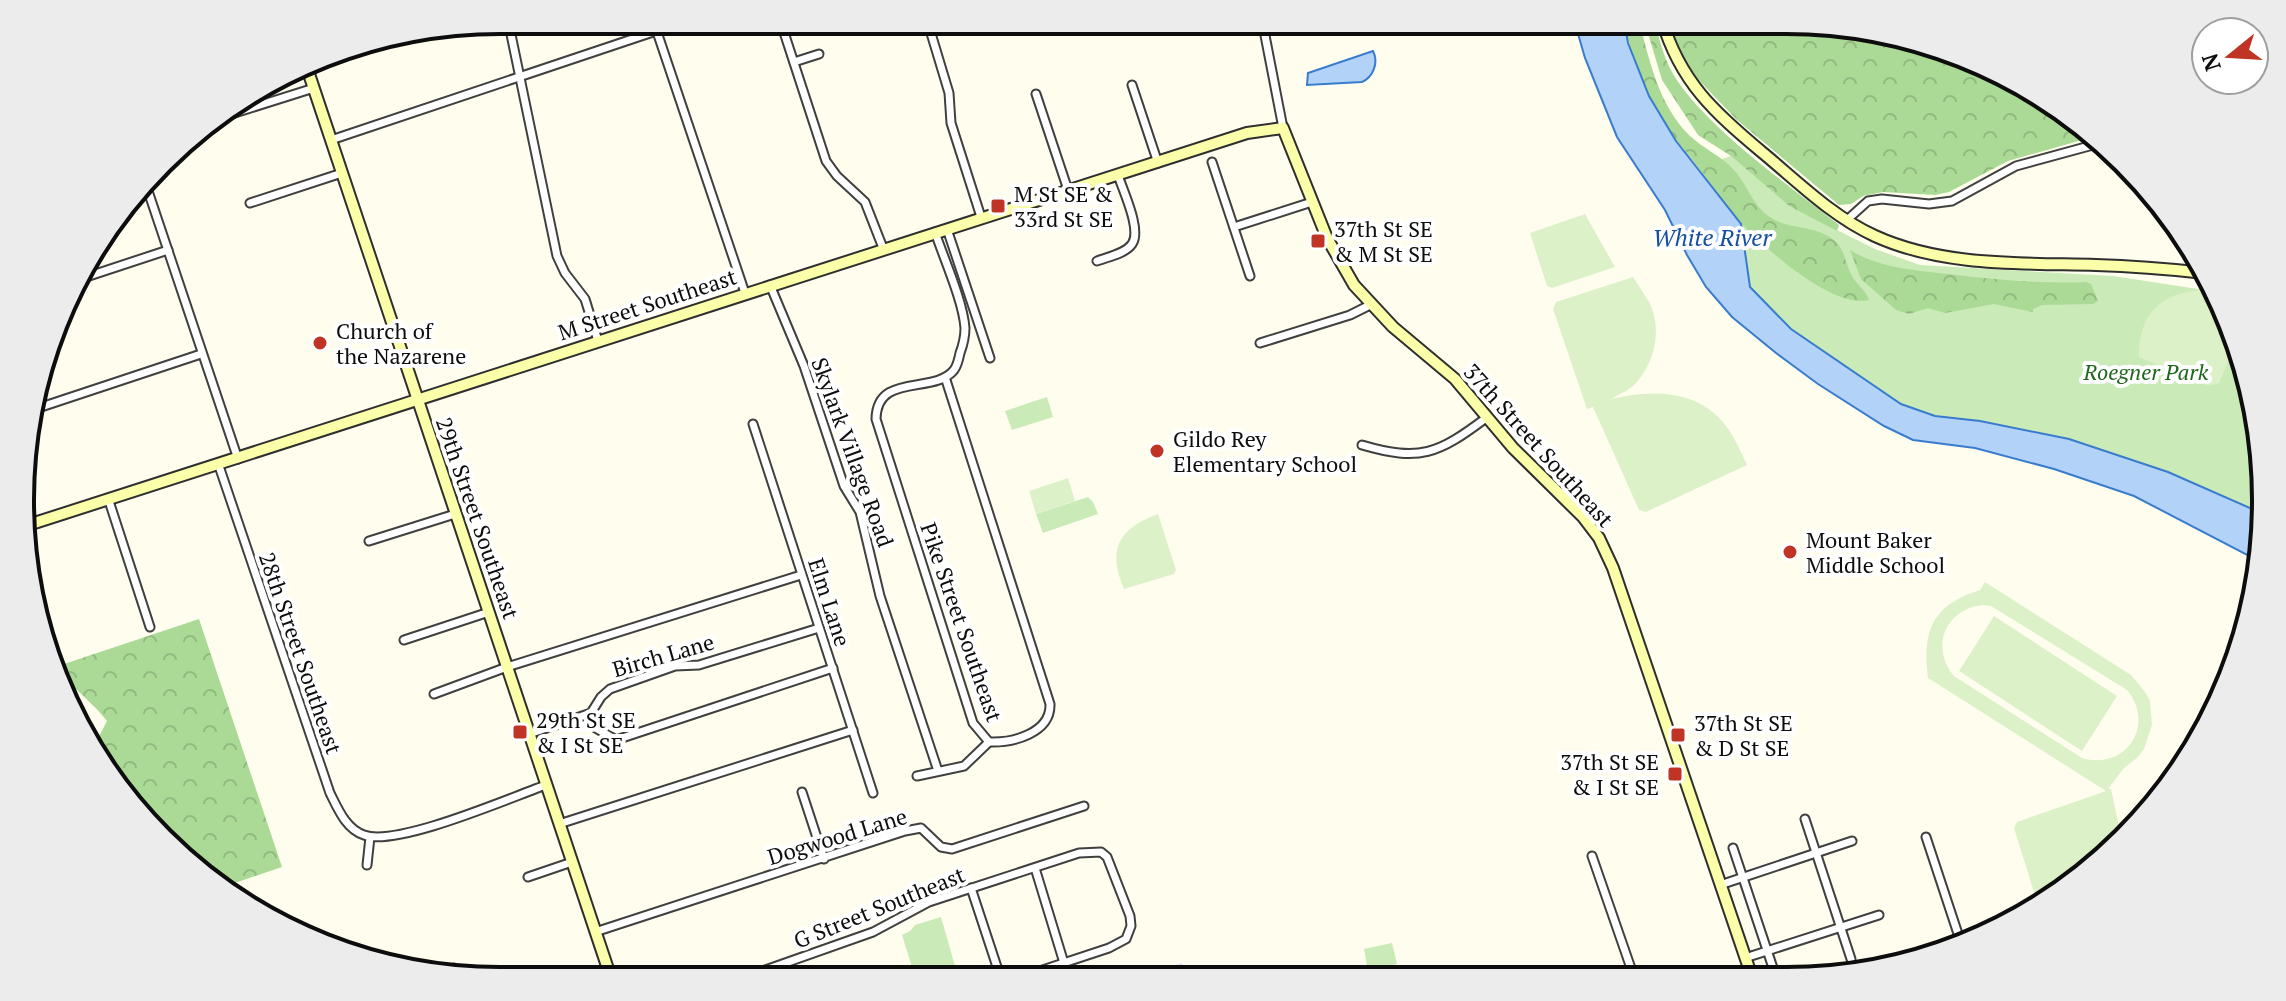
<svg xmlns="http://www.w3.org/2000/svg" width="2286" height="1001" viewBox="0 0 2286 1001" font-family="'PT Serif',serif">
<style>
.industrial{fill:url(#industrial-furrows)}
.green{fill:#caeab7}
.forest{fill:url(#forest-crowns)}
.pitch{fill:#ddf1c9;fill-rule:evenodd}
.water{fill:#b2d3f7;stroke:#397cce;stroke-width:2}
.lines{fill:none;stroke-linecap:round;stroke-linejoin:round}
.street-casing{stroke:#404040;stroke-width:11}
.secondary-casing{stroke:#2f2f2f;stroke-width:14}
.street{stroke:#fff;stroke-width:7}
.secondary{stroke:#fbffa9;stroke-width:10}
.poi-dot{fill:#bf3424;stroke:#fff;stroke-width:3}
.labels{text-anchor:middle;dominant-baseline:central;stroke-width:8;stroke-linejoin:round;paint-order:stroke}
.poi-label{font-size:22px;fill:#0d0d0d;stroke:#fff;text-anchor:start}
.street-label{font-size:22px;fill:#0d0d0d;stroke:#fff}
.park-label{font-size:22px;font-style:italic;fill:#21661d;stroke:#fff}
.water-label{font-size:24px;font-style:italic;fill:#164fa0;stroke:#fff}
.rim{fill:none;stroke:#0d0d0d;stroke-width:4}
</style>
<defs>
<pattern id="industrial-furrows" width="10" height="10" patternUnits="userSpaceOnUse" patternTransform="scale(2)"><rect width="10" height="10" fill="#ece2ec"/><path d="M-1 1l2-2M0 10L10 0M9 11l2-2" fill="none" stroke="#c9c1c9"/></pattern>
<pattern id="forest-crowns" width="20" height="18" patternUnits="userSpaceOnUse" patternTransform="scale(2)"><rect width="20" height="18" fill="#abda96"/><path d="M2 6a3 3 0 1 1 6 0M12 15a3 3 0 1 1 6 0" fill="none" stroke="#92ba80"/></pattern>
</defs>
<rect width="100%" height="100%" fill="#fffeee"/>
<!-- industrial -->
<path class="industrial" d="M 1182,963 L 1188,979 L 1133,979 Z"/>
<!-- green -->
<g class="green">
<path d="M 1731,156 L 1789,206 L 1875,249 L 1920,265 L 2113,276 L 2218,292 L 2265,470 L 2259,512 L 2168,472 L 2069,439 L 1980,421 L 1935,416 L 1901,403 L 1791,329 L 1750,287 L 1741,224 L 1698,167 Z"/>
<path d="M 1047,397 L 1053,417 L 1012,430 L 1005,411 Z"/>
<path d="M 1088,497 L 1093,502 L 1098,514 L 1043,533 L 1036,514 Z"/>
<path d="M 941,917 L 959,980 L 916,980 L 902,935 L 910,931 L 915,925 Z"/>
<path d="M 1392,943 L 1397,964 L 1368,971 L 1364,949 Z"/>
</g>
<!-- forest -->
<g class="forest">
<path d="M 1624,20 L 1639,20 C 1649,60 1659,106 1690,136 C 1703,148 1721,156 1733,169 C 1748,185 1752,205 1770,217 C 1790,231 1820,224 1837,243 C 1845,251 1846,266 1852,276 C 1857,285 1866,290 1869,300 C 1833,309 1766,249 1742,224 C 1728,210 1717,191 1704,175 C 1685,150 1662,125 1648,96 C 1637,72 1629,46 1624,20 Z"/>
<path d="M 1644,20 L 1654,20 C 1659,37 1663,56 1672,72 C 1702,125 1790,186 1839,225 L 1837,231 L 1789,206 L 1731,156 L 1698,135 L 1662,80 Z"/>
<path d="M 1669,20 L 1786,20 L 1940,46 L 2096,136 L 2008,161 L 1949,192 L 1935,195 L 1883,192 L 1863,196 L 1851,204 L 1839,205 L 1737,120 L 1691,72 L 1678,46 Z"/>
<path d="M 1850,250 C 1881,269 1921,271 1957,275 C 2001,280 2043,284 2086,282 L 2091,284 L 2098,301 L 2093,304 L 2042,305 L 2033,309 L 2033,312 L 1994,304 L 1945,313 L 1928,308 L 1909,314 L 1896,310 L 1861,279 Z"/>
<path d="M 199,619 L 282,867 L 226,886 L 184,862 L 92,750 L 107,721 C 93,703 75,690 61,673 L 64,664 Z"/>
</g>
<!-- pitch -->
<g class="pitch">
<path d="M 1585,214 L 1615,267 L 1552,288 L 1547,286 L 1530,233 Z"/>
<path d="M 1633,277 C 1639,286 1645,295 1650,304 C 1662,329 1655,361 1637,382 C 1630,390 1620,394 1611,399 C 1649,390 1694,389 1722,421 C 1733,433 1740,450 1747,465 L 1646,512 L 1639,510 L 1593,407 L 1587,409 L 1553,309 L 1556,302 Z"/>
<path d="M 2201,290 L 2218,293 L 2233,351 L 2219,383 L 2208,386 L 2139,357 C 2138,315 2160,293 2201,290 Z"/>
<path d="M 1068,478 L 1075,501 L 1036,514 L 1029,491 Z"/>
<path d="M 1158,514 L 1176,570 L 1174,574 L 1124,589 C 1107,549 1118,529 1158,514 Z"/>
<path d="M 1985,582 L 2131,675 L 2145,692 L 2150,701 L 2152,725 L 2144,749 L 2137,758 L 2124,768 L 2108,789 L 2111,789 L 2121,836 L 2078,881 L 2038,905 L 2014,828 L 2017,822 L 2106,791 L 1928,678 C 1922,631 1932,605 1980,590 ZM 1983,605 L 1991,606 L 2127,690 C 2156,725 2126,771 2082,758 L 1954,676 C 1930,647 1945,609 1983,605 Z"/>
<path d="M 1994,616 L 2117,696 L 2082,751 L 1959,671 Z"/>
</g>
<!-- water -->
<g class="water">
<path d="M 1574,20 L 1624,20 L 1628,43 L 1649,96 L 1676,141 L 1741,224 L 1750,287 L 1791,329 L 1901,404 L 1935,416 L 1980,421 L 2069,439 L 2168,472 L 2259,512 L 2253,558 L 2134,496 L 2054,469 L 1975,448 L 1913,440 L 1884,426 L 1818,384 L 1776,353 L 1732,317 L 1706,287 L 1687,255 L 1665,210 L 1617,137 L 1585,58 Z"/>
<path d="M 1373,51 C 1379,63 1373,77 1362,82 L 1307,85 L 1308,73 Z"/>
</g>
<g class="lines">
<!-- street casing -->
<g class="street-casing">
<g id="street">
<path d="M 508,20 L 557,256 L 565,273 L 585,299 L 598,341"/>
<path d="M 653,20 L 745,293"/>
<path d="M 780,20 L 826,161 L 837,176 L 865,202 L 883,248"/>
<path d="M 927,20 L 949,93 L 951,123 L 981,217"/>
<path d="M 1262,20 L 1283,128"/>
<path d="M 794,62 L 819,54"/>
<path d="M 1132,85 L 1158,163"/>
<path d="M 1036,94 L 1068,190"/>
<path d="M 222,117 L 314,88"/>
<path d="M 331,140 L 689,20"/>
<path d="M 1212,162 L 1250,276"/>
<path d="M 146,185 L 238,459"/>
<path d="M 250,203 L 342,173"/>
<path d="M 1847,220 L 1868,201 L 1882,199 L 1929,204 L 1952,201 L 2016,166 L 2104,142"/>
<path d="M 1234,227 L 1312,202"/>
<path d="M 947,229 L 990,358"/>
<path d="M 935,232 C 944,259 963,301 965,328 C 965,336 963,345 960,353 C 959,358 957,366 954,370 C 934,395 877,372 876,419 L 973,723 L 989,742 C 1013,743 1051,733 1050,704 L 945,377"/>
<path d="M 1097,261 C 1107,257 1125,254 1132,244 C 1142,230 1123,191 1118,175"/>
<path d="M 77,280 L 168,250"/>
<path d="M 770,285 L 804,366 L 844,486 L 860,512 L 880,596 L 938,771"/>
<path d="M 1260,343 L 1350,315 L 1370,305"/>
<path d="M 29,411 L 201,354"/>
<path d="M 753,424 L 873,793"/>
<path d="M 1362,445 C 1420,462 1438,454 1486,418"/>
<path d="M 219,466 L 330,793 C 338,809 346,829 364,835 C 397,847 509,798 546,785"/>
<path d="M 109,501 L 150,627"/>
<path d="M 369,541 L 455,514"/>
<path d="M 404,640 L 489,612"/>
<path d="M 434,694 L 507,667 L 801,575"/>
<path d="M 591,713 L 594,727 L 616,740 L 833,668"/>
<path d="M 529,734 L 591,713 L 601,697 L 610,689 L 675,666 L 699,665 L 819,628"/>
<path d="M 917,776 L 964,766 L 989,742"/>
<path d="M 802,792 L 824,859"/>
<path d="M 1805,819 L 1851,959"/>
<path d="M 559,824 L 853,730"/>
<path d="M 1926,837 L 1962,946"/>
<path d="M 1733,848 L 1776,977"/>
<path d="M 1592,856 L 1634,977"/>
<path d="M 367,865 L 370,837"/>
<path d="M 1035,868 L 1064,963"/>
<path d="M 528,877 L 572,862"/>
<path d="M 1720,885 L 1852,841"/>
<path d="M 971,888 L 1001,979"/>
<path d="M 595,932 L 905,831 L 921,828 L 941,847 L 952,849 L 1084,806"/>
<path d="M 1745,958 L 1879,915"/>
<path d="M 443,971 L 454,968 L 456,974"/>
<path d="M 737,980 L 873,932 L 929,902 L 1079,853 L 1101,852 L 1107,857 L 1130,916 L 1131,926 L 1126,939 L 1109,948 L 1015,979"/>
</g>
</g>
<!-- secondary casing -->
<g class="secondary-casing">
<g id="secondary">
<path d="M 1662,20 C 1680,82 1715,113 1763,153 C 1798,182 1833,217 1875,236 C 1943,267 2023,263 2096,265 C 2133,266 2169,269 2205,273"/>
<path d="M 307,68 L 612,981"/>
<path d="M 25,526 L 1247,133 L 1283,128 L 1327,238 L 1354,285 L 1393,327 L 1455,379 L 1513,448 L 1583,517 L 1599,538 L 1613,568 L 1752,977"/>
</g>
</g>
<!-- street -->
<use href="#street" class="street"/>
<!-- secondary -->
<use href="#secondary" class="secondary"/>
</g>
<!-- markers -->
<g class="poi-dot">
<rect x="990" y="198" width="16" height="16" rx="4"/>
<rect x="1310" y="233" width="16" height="16" rx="4"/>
<circle cx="320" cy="343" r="8"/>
<circle cx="1157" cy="451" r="8"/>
<circle cx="1790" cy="552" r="8"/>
<rect x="512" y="724" width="16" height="16" rx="4"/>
<rect x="1670" y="727" width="16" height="16" rx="4"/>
<rect x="1667" y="766" width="16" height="16" rx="4"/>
</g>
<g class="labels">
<!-- poi labels -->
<g class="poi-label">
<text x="1014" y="193">M St SE &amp;<tspan x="1014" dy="25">33rd St SE</tspan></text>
<text x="1334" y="228">37th St SE<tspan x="1334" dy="25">&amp; M St SE</tspan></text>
<text x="336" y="330">Church of<tspan x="336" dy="25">the Nazarene</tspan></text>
<text x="1173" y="438">Gildo Rey<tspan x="1173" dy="25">Elementary School</tspan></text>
<text x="1806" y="539">Mount Baker<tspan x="1806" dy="25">Middle School</tspan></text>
<text x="536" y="719">29th St SE<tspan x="536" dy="25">&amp; I St SE</tspan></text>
<text x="1694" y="722">37th St SE<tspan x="1694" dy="25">&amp; D St SE</tspan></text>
<text x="1659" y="761" text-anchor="end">37th St SE<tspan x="1659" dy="25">&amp; I St SE</tspan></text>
</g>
<!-- street labels -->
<g class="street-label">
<text transform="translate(647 304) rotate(-18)">M Street Southeast</text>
<text transform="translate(1539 445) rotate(48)">37th Street Southeast</text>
<text transform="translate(853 452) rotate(70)">Skylark Village Road</text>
<text transform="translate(478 518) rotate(71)">29th Street Southeast</text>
<text transform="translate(830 602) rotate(72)">Elm Lane</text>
<text transform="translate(962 622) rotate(71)">Pike Street Southeast</text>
<text transform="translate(301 653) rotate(71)">28th Street Southeast</text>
<text transform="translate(663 655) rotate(-16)">Birch Lane</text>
<text transform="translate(837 836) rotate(-17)">Dogwood Lane</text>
<text transform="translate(879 907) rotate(-22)">G Street Southeast</text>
</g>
<!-- park labels -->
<g class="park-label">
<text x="2146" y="371">Roegner Park</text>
</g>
<!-- water labels -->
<g class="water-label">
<text x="1712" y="237">White River</text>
</g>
</g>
<!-- crop -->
<path d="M0 0H2286V1001H0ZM500 34H1786A466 466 0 0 1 2252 500V501A466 466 0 0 1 1786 967H500A466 466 0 0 1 34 501V500A466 466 0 0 1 500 34Z" fill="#ececec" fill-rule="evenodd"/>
<path class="rim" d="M500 34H1786A466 466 0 0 1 2252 500V501A466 466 0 0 1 1786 967H500A466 466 0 0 1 34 501V500A466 466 0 0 1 500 34Z"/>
<!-- north arrow -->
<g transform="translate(2230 56) rotate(252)"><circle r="38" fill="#ffffff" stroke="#9e9e9e" stroke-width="2"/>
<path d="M0-6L14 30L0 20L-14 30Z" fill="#bf3424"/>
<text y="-12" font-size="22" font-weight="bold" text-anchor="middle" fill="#0d0d0d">N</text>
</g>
</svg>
